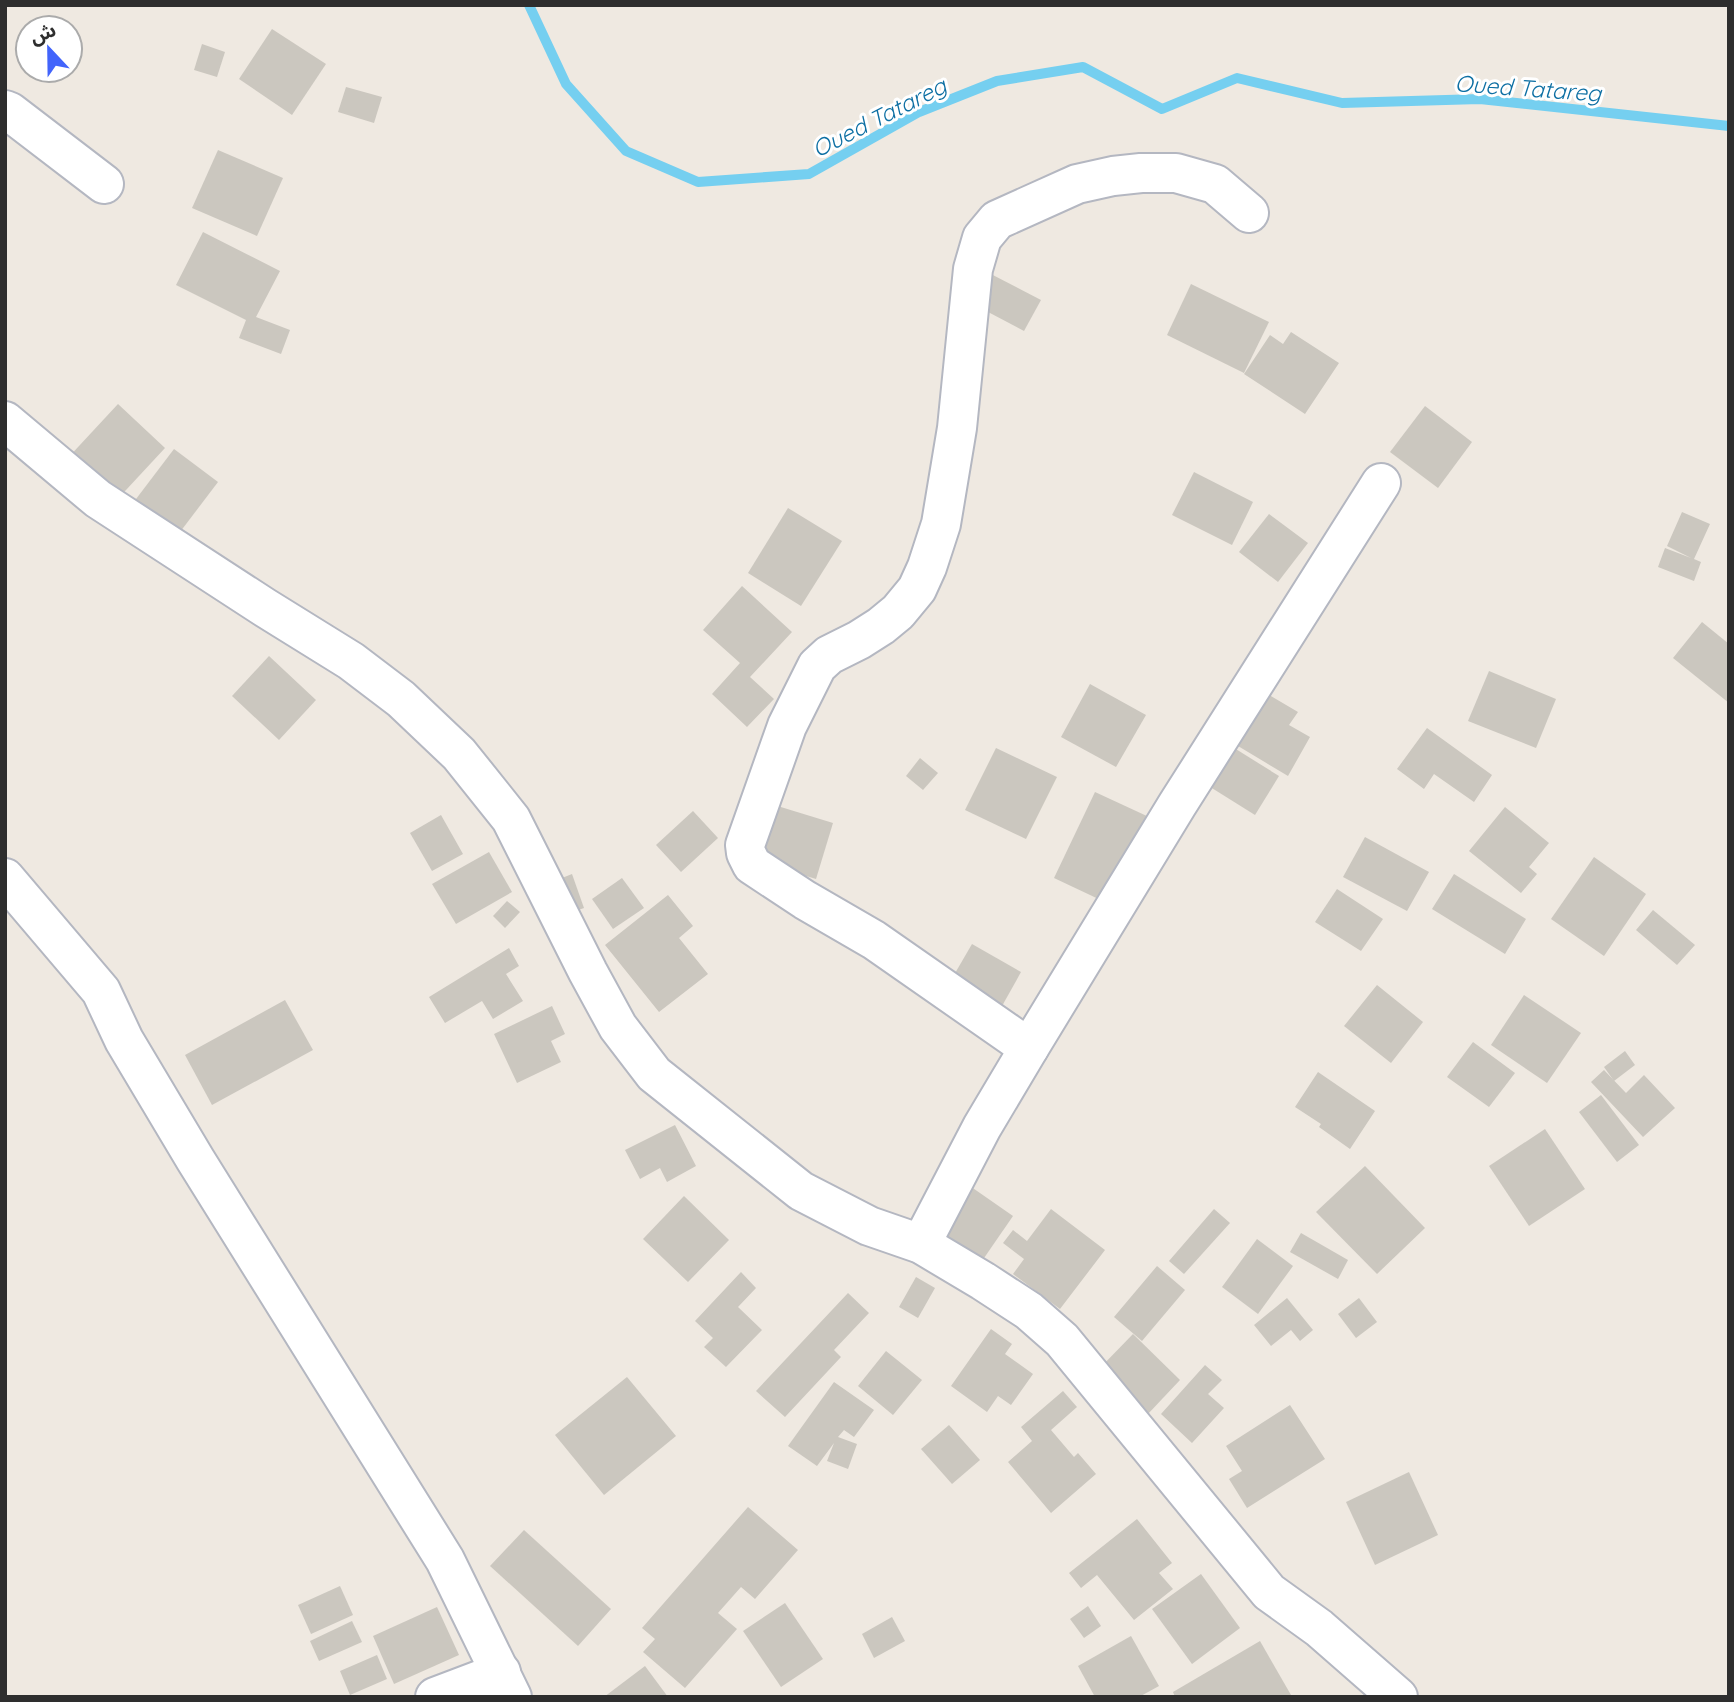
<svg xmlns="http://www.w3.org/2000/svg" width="1734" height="1702" viewBox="0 0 1734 1702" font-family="Quicksand,'Noto Sans Arabic',sans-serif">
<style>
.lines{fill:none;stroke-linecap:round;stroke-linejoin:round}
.stream{stroke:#75cff0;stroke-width:10}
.building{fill:#cbc7bf}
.minor-casing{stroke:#b4b7c1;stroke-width:42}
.minor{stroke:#fff;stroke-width:38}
.labels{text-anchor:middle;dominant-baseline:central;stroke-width:6;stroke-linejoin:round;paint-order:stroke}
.water-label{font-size:23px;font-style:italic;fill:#0d6fa3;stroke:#fff}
</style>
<rect width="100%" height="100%" fill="#efe9e1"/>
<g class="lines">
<!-- stream -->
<path class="stream" d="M 529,5 L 566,84 L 626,151 L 698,182 L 809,174 L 919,112 L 997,81 L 1083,67 L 1162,109 L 1237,78 L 1342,103 L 1480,99 L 1729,126"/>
</g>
<!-- building -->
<g class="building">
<path d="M 272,29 L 326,64 L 292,115 L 239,79 Z"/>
<path d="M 202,44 L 225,52 L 217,77 L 194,70 Z"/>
<path d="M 346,87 L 382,97 L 374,123 L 338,112 Z"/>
<path d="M 218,150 L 283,178 L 257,236 L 192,208 Z"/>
<path d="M 203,232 L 280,271 L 256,317 L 290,330 L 281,354 L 239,338 L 246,320 L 176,285 Z"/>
<path d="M 987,272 L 1041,300 L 1024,331 L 971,303 Z"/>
<path d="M 1191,284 L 1269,322 L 1244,373 L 1167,335 Z"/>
<path d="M 1291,332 L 1339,363 L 1305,414 L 1244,374 L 1270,335 L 1283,344 Z"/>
<path d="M 118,404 L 165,448 L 113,504 L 66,460 Z"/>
<path d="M 1425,406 L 1472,442 L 1438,488 L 1390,452 Z"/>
<path d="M 174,449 L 218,482 L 177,536 L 133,503 Z"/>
<path d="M 1194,472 L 1253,502 L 1232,545 L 1172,515 Z"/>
<path d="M 788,508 L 842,541 L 801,606 L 748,573 Z"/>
<path d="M 1682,512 L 1710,524 L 1694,559 L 1701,562 L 1694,581 L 1658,567 L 1665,548 L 1691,558 L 1667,546 Z"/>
<path d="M 1269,514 L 1308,543 L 1278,582 L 1239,552 Z"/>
<path d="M 742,586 L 792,632 L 750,677 L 774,699 L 747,727 L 712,694 L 740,663 L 703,630 Z"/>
<path d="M 1702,622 L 1729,644 L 1729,703 L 1673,658 Z"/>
<path d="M 269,656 L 316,700 L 279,740 L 232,696 Z"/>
<path d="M 1489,671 L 1556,699 L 1536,748 L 1468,721 Z"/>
<path d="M 1090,684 L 1146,715 L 1116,767 L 1061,737 Z"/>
<path d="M 1264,692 L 1298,712 L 1289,725 L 1310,737 L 1288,776 L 1233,743 Z"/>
<path d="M 1427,728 L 1492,775 L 1474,802 L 1434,774 L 1424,789 L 1397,769 Z"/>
<path d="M 1231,746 L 1279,776 L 1255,815 L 1207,785 Z"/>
<path d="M 996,748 L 1057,777 L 1026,839 L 965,810 Z"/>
<path d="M 920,758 L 938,773 L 923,790 L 906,776 Z"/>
<path d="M 1095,792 L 1149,817 L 1107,903 L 1054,878 Z"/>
<path d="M 771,804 L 833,823 L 816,879 L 754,860 Z"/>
<path d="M 1505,807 L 1549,843 L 1529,867 L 1537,874 L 1521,893 L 1469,851 Z"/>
<path d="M 693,811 L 718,838 L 681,872 L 656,845 Z"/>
<path d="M 441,815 L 463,854 L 432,871 L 410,833 Z"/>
<path d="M 1365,837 L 1429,872 L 1407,911 L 1343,877 Z"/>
<path d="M 489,852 L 512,892 L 456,924 L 432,884 Z"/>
<path d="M 1594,857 L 1646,894 L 1604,956 L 1551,919 Z"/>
<path d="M 572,874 L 584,908 L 564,915 L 552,882 Z"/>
<path d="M 1454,874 L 1526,919 L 1505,954 L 1432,909 Z"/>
<path d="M 622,878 L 644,908 L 613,929 L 592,899 Z"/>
<path d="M 1337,889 L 1383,919 L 1361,951 L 1315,922 Z"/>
<path d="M 668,895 L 693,926 L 679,938 L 708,974 L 659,1012 L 605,945 Z"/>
<path d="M 507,901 L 520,912 L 505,928 L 493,916 Z"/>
<path d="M 1653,910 L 1695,945 L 1677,965 L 1636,930 Z"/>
<path d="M 972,944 L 1021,972 L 997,1015 L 947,987 Z"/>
<path d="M 509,948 L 519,966 L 506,974 L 523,1001 L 493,1019 L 482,1001 L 445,1023 L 429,997 Z"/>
<path d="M 1377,985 L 1423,1022 L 1391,1063 L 1344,1026 Z"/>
<path d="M 1524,995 L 1581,1033 L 1547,1083 L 1491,1045 Z"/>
<path d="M 285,1000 L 313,1050 L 212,1105 L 185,1055 Z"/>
<path d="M 552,1006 L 565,1034 L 551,1041 L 561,1062 L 517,1083 L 494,1034 Z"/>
<path d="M 1473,1042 L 1515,1073 L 1489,1107 L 1447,1077 Z"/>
<path d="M 1625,1051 L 1635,1065 L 1614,1081 L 1604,1067 Z"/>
<path d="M 1604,1070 L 1626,1093 L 1644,1075 L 1675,1108 L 1643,1137 L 1591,1082 Z"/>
<path d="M 1318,1072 L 1375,1111 L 1350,1149 L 1319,1127 L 1321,1124 L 1295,1107 Z"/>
<path d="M 1601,1095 L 1639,1145 L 1617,1162 L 1579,1112 Z"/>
<path d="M 675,1125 L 696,1166 L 667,1182 L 660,1168 L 640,1179 L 625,1150 Z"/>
<path d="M 1545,1129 L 1585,1189 L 1529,1226 L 1489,1166 Z"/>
<path d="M 1365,1166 L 1425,1228 L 1377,1274 L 1316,1212 Z"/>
<path d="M 967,1184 L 1013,1216 L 973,1274 L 926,1241 Z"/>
<path d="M 684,1196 L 729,1240 L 688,1282 L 643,1239 Z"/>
<path d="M 1051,1209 L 1105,1250 L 1060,1309 L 1013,1274 L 1024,1259 L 1003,1243 L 1013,1230 L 1027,1241 Z"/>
<path d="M 1214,1209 L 1230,1223 L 1184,1274 L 1169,1261 Z"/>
<path d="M 1301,1233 L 1348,1260 L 1338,1279 L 1290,1252 Z"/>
<path d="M 1257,1239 L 1293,1266 L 1258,1314 L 1222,1287 Z"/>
<path d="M 1157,1266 L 1185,1290 L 1142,1341 L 1114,1317 Z"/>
<path d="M 741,1272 L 756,1288 L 738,1307 L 762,1330 L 726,1367 L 704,1347 L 713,1338 L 695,1321 Z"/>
<path d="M 916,1277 L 935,1288 L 918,1318 L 899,1307 Z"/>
<path d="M 848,1293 L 869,1313 L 834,1350 L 841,1357 L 785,1417 L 756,1391 Z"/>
<path d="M 1287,1298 L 1313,1330 L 1300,1341 L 1291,1330 L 1271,1346 L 1254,1325 Z"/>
<path d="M 1359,1298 L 1377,1322 L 1356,1338 L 1338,1314 Z"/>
<path d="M 991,1329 L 1012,1344 L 1005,1354 L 1033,1374 L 1011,1405 L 998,1396 L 987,1412 L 951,1386 Z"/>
<path d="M 1133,1334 L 1180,1380 L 1147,1415 L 1100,1368 Z"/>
<path d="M 886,1351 L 922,1380 L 893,1415 L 858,1386 Z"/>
<path d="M 1205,1365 L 1222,1380 L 1208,1394 L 1224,1408 L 1192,1443 L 1161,1414 Z"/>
<path d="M 627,1377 L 676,1436 L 604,1495 L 555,1435 Z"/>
<path d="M 834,1382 L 874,1410 L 854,1437 L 844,1430 L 838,1437 L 857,1444 L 848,1469 L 827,1461 L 834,1443 L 817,1466 L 788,1446 Z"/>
<path d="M 1063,1391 L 1077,1407 L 1051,1430 L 1074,1457 L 1078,1453 L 1096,1474 L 1051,1513 L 1008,1462 L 1032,1441 L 1021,1427 Z"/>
<path d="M 1290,1405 L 1325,1459 L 1247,1508 L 1229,1479 L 1242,1471 L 1226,1446 Z"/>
<path d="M 949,1425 L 980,1460 L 952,1484 L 921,1449 Z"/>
<path d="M 1409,1472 L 1438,1535 L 1375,1565 L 1346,1502 Z"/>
<path d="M 748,1507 L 798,1550 L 755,1599 L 741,1587 L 718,1613 L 737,1629 L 685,1688 L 643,1652 L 655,1639 L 642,1628 Z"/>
<path d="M 1137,1519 L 1172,1563 L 1159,1573 L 1173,1589 L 1134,1620 L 1097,1575 L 1081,1588 L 1069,1573 Z"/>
<path d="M 524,1530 L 611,1609 L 578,1646 L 490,1566 Z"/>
<path d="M 1201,1574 L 1240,1628 L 1192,1664 L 1152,1609 Z"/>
<path d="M 340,1586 L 353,1615 L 311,1634 L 298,1605 Z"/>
<path d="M 785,1603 L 823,1659 L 781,1687 L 743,1631 Z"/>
<path d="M 1088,1606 L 1101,1626 L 1084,1638 L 1070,1619 Z"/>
<path d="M 437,1607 L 459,1655 L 394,1684 L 373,1636 Z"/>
<path d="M 892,1617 L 905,1641 L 874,1658 L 862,1634 Z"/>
<path d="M 352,1621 L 362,1642 L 319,1661 L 310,1641 Z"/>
<path d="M 1131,1636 L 1159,1686 L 1139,1697 L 1095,1697 L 1078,1666 Z"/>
<path d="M 1260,1641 L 1291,1695 L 1287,1697 L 1175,1697 L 1173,1692 Z"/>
<path d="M 377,1655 L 387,1679 L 350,1695 L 340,1671 Z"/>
<path d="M 645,1666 L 668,1697 L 604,1697 Z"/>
</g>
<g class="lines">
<!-- minor casing -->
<g class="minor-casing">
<g id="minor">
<path d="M 5,110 L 10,112 L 104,184"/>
<path d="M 5,421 L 98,499 L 264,607 L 351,661 L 401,699 L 459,754 L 511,819 L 588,972 L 618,1027 L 654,1074 L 801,1191 L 869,1226 L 921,1244 L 983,1281 L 1029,1311 L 1062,1340 L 1269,1592 L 1319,1628 L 1398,1697"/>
<path d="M 5,878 L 101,991 L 124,1040 L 195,1159 L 445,1560 L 512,1697"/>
<path d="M 1029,1048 L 874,940 L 805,900 L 752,865 L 746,853 L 745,845 L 787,726 L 817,666 L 829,655 L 859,640 L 881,626 L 898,612 L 917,589 L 927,567 L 941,524 L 957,428 L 973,269 L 982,238 L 997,220 L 1077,184 L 1113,176 L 1141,173 L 1176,173 L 1215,184 L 1249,213"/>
<path d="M 921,1244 L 982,1127 L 1029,1048 L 1177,805 L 1381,483"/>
<path d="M 435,1697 L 501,1672"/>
</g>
</g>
<!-- minor -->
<use href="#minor" class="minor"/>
</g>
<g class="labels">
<!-- water labels -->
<g class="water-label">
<text transform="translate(1528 88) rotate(4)">Oued Tatareg</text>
<text transform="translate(879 117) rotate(-27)">Oued Tatareg</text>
</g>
</g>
<!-- border -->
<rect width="1734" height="1702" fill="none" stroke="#2e2e2e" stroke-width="14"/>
<!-- north arrow -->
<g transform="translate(49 49) rotate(338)"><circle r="33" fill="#ffffff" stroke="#ababab" stroke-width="2"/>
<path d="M0-5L12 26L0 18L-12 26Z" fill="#4264fb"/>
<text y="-10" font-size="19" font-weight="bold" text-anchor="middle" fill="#2e2e2e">ش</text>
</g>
</svg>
